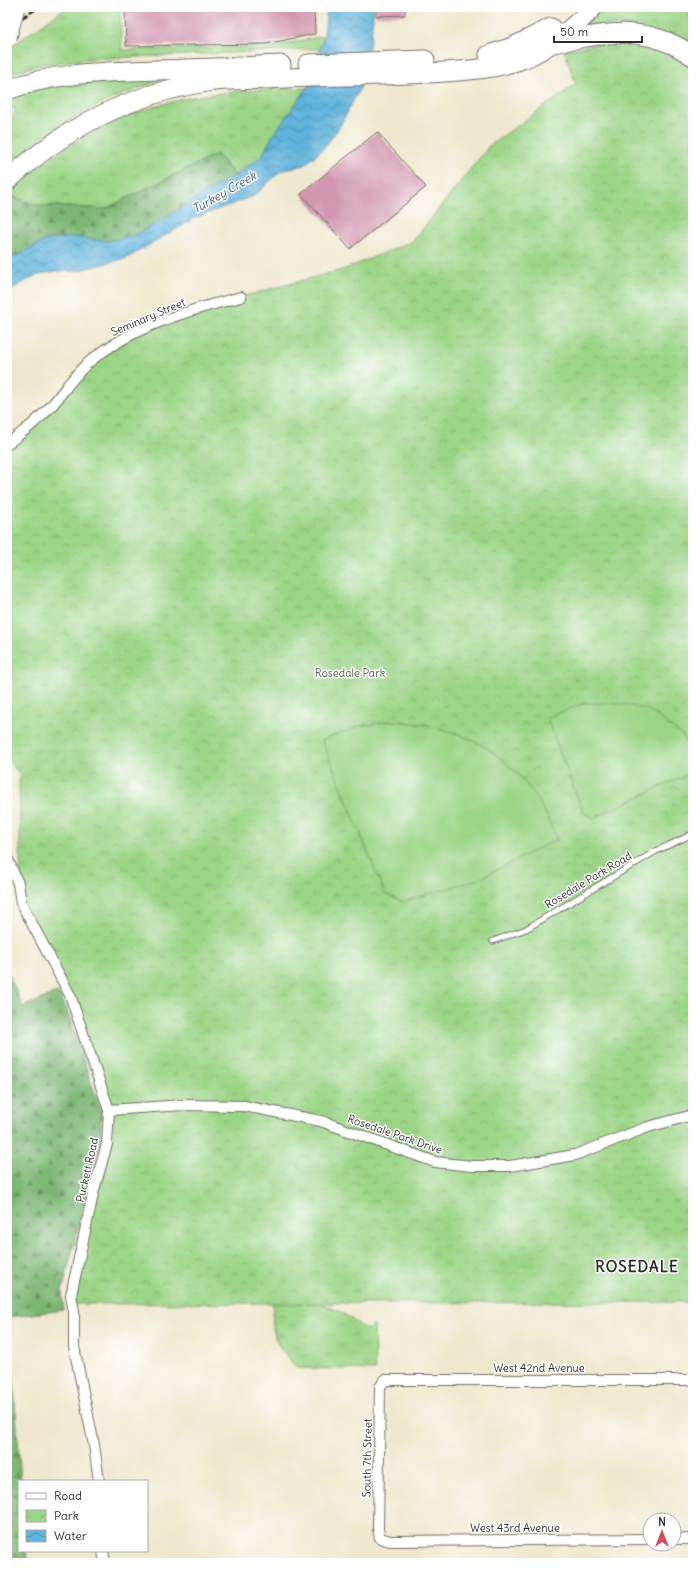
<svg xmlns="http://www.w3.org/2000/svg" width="700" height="1570" viewBox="0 0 700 1570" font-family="Delius,sans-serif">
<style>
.grass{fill:url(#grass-tufts);stroke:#638058}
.forest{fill:url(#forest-firs);stroke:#54704f}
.park{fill:url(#park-crowns);stroke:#638058}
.pitch{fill:#9bd486;stroke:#638058}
.water{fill:url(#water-waves);stroke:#466e83}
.building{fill:#d097af}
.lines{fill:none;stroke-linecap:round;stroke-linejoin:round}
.service-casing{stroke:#706d64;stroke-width:7}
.minor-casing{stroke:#706d64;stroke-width:12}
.motorway-casing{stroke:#706d64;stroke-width:21}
.service{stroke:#fff;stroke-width:5}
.minor{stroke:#fff;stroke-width:10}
.motorway{stroke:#fff;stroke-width:19}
.rail{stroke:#2b2b2b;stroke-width:3;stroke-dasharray:6 3;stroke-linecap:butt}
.motorway-bridge-casing{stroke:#706d64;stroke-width:21;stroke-linecap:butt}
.motorway-bridge{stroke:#fff;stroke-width:19}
.labels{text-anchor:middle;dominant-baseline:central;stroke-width:3;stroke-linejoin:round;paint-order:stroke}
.street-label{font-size:11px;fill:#2b2b2b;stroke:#fff}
.park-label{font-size:11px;fill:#4d5e46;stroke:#fff}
.water-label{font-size:12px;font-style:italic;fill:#406171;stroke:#fff}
.district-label{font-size:15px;font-weight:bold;letter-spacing:1px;fill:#2b2b2b;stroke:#fff}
</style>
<defs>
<pattern id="grass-tufts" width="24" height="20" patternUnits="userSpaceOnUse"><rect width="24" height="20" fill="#9bd486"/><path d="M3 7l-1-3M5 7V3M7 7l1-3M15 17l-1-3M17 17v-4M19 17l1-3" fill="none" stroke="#86b674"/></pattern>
<pattern id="forest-firs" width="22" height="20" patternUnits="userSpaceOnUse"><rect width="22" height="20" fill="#7cb673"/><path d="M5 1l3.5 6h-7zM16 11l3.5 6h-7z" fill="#66945f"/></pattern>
<pattern id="park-crowns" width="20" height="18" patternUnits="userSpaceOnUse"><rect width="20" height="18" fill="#9bd486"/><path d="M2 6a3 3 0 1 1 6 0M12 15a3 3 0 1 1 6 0" fill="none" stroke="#86b674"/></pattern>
<pattern id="water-waves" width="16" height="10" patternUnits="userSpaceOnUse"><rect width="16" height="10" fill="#60b2db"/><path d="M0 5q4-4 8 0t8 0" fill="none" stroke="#4f91b2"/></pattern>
</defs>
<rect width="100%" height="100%" fill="#fff"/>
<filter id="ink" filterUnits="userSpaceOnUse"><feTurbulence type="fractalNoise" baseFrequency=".025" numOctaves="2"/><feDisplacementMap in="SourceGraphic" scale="8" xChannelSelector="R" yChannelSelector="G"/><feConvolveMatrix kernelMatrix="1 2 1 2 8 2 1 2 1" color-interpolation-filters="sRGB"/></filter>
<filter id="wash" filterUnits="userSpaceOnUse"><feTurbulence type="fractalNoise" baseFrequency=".012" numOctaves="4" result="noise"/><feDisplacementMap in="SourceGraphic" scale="16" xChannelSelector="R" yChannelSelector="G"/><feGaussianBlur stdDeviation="0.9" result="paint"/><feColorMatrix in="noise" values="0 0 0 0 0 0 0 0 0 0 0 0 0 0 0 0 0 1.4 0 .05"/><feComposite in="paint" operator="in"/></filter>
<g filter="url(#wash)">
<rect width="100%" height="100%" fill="#efe8ce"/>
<!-- grass -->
<g class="grass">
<path d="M 67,7 L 120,7 L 122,50 L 273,46 L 324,36 L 320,49 L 89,59 L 44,64 L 7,74 L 7,49 Z"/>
<path d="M 601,7 L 693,7 L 693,47 L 622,25 L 585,26 Z"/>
<path d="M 163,76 L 163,80 C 105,98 53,125 7,166 L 8,132 L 16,109 L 7,108 L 11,93 L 33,87 Z"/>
<path d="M 307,88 L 273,135 L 262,156 L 235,175 L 217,154 L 105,209 L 36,205 L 7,195 C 59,142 134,105 207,95 C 240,90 273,89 307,88 Z"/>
<path d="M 273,1303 L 320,1303 L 341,1312 L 367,1330 L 374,1325 L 375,1370 L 296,1368 C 275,1341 271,1339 273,1303 Z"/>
</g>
<!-- forest -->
<g class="forest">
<path d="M 217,154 L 235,175 L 136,235 L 108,241 L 57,237 L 46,240 L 7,261 L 7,195 L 36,205 L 105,209 Z"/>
<path d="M 7,970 L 23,1007 L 58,992 L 66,1008 L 101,1111 L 101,1137 L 62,1292 L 64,1310 L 9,1317 L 21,1481 L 19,1481 L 19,1551 L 26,1551 L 28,1563 L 7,1563 Z"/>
</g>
<!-- park -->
<path class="park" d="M 622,42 C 647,44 674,52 693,69 L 693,1302 L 73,1304 L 109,1110 L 70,995 L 21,903 L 19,773 L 7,760 L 7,444 L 71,381 L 136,333 L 241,297 L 345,269 L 413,241 L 489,146 L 576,84 L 564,50 L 591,45 Z"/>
<!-- pitch -->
<g class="pitch">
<path d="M 584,703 L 617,703 L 649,710 L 683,736 L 693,758 L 693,772 L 593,818 L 583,812 L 547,718 Z"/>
<path d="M 392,721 C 457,725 504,747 540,803 C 546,814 551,827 557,839 L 479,879 L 402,902 L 385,894 L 322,740 L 360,726 Z"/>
</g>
<!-- water -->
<path class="water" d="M 327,7 L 374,7 L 371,37 L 361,86 L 340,126 L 324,148 L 304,165 L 281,171 L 254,196 L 195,218 L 127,258 L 76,271 L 56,271 L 35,276 L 7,292 L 7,261 L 46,240 L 73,237 L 108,241 L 136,235 L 235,175 L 262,156 L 273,135 L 307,88 L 324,36 Z"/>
<g id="blocks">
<!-- building -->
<g class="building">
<path d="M 125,7 L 314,7 L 315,34 L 265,44 L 126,46 Z"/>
<path d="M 376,7 L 405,7 L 405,15 L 376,16 Z"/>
<path d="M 377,132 L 426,187 L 350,249 L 301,194 Z"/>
</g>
</g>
</g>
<g filter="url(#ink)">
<use href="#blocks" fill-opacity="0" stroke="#706d64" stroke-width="1"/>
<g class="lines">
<!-- service casing -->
<g class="service-casing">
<path id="service" d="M 493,941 L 526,929 L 656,851 L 693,834"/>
</g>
<!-- minor casing -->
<g class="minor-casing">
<g id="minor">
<path d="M 7,444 C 23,432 39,420 53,404 C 65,390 74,375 88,363 C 130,327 189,310 241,297"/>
<path d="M 7,858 L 18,883 L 21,903 L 70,995 L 109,1110 L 107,1144 L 94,1190 L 71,1295 L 74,1311 L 74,1347 L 94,1445 L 99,1481"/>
<path d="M 109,1110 L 183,1105 L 244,1106 L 321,1121 L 435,1162 L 471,1166 L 510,1166 L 575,1155 L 648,1127 L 693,1115"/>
<path d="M 650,1539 L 390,1541 L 380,1538 L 378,1529 L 380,1387 L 385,1380 L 693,1380"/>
<path d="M 674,1539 L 693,1539"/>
<path d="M 103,1551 L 105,1563"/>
</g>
</g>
<!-- motorway casing -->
<g class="motorway-casing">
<g id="motorway">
<path d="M 553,43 C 606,33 645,23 693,56"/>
<path d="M 489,55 L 513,47 L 551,28"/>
<path d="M 308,64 L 425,60"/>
<path d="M 7,90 C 55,72 106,72 157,70 C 198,69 239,67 281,65"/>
<path d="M 7,181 C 63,129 130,94 206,82 C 225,79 246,80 266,79 C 320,76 374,76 428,73 C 459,71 495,70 525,58 C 550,47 575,27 593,7"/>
</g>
</g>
<!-- service -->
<use href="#service" class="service"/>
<!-- minor -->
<use href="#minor" class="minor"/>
<!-- motorway -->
<use href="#motorway" class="motorway"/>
<!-- rail -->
<g class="rail">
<path d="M 7,18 L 24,7"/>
<path d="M 7,27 L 39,7"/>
</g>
<!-- motorway-bridge casing -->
<g class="motorway-bridge-casing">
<path id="motorway-bridge" d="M 7,37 L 15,7"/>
</g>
<!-- motorway-bridge -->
<use href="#motorway-bridge" class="motorway-bridge"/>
</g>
</g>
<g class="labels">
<!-- street labels -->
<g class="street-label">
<text transform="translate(148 317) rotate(-23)">Seminary Street</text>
<text transform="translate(588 880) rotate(-31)">Rosedale Park Road</text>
<text transform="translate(395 1134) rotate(19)">Rosedale Park Drive</text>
<text transform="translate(87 1170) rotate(-77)">Puckett Road</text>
<text x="539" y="1368">West 42nd Avenue</text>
<text transform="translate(367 1458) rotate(-89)">South 7th Street</text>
<text x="515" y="1528">West 43rd Avenue</text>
</g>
<!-- park labels -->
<g class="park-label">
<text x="350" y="673">Rosedale Park</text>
</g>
<!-- water labels -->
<g class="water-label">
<text transform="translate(224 192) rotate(-30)">Turkey Creek</text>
</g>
<!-- district labels -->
<g class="district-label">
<text x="637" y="1266">ROSEDALE</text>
</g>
</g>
<!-- margin -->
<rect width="700" height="1570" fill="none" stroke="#fff" stroke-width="24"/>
<!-- legend -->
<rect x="18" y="1480" width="130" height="72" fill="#ffffff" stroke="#aaaaaa"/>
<rect x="26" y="1493" width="20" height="6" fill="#ffffff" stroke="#aaaaaa"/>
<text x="54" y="1500" font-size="12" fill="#2b2b2b">Road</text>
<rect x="26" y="1510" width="20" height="12" fill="url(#park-crowns)" stroke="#aaaaaa"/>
<text x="54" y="1520" font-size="12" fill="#2b2b2b">Park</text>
<rect x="26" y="1530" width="20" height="12" fill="url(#water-waves)" stroke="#aaaaaa"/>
<text x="54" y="1540" font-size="12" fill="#2b2b2b">Water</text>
<!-- north arrow -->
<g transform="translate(662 1532)"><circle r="19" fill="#ffffff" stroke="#aaaaaa"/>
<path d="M0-3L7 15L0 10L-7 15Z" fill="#d1495b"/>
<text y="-6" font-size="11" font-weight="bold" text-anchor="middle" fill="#2b2b2b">N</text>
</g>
<!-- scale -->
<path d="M554 36v6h88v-6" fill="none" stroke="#2b2b2b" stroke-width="2"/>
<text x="560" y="36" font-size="12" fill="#2b2b2b" stroke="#ffffff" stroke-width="3" paint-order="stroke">50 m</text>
</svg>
